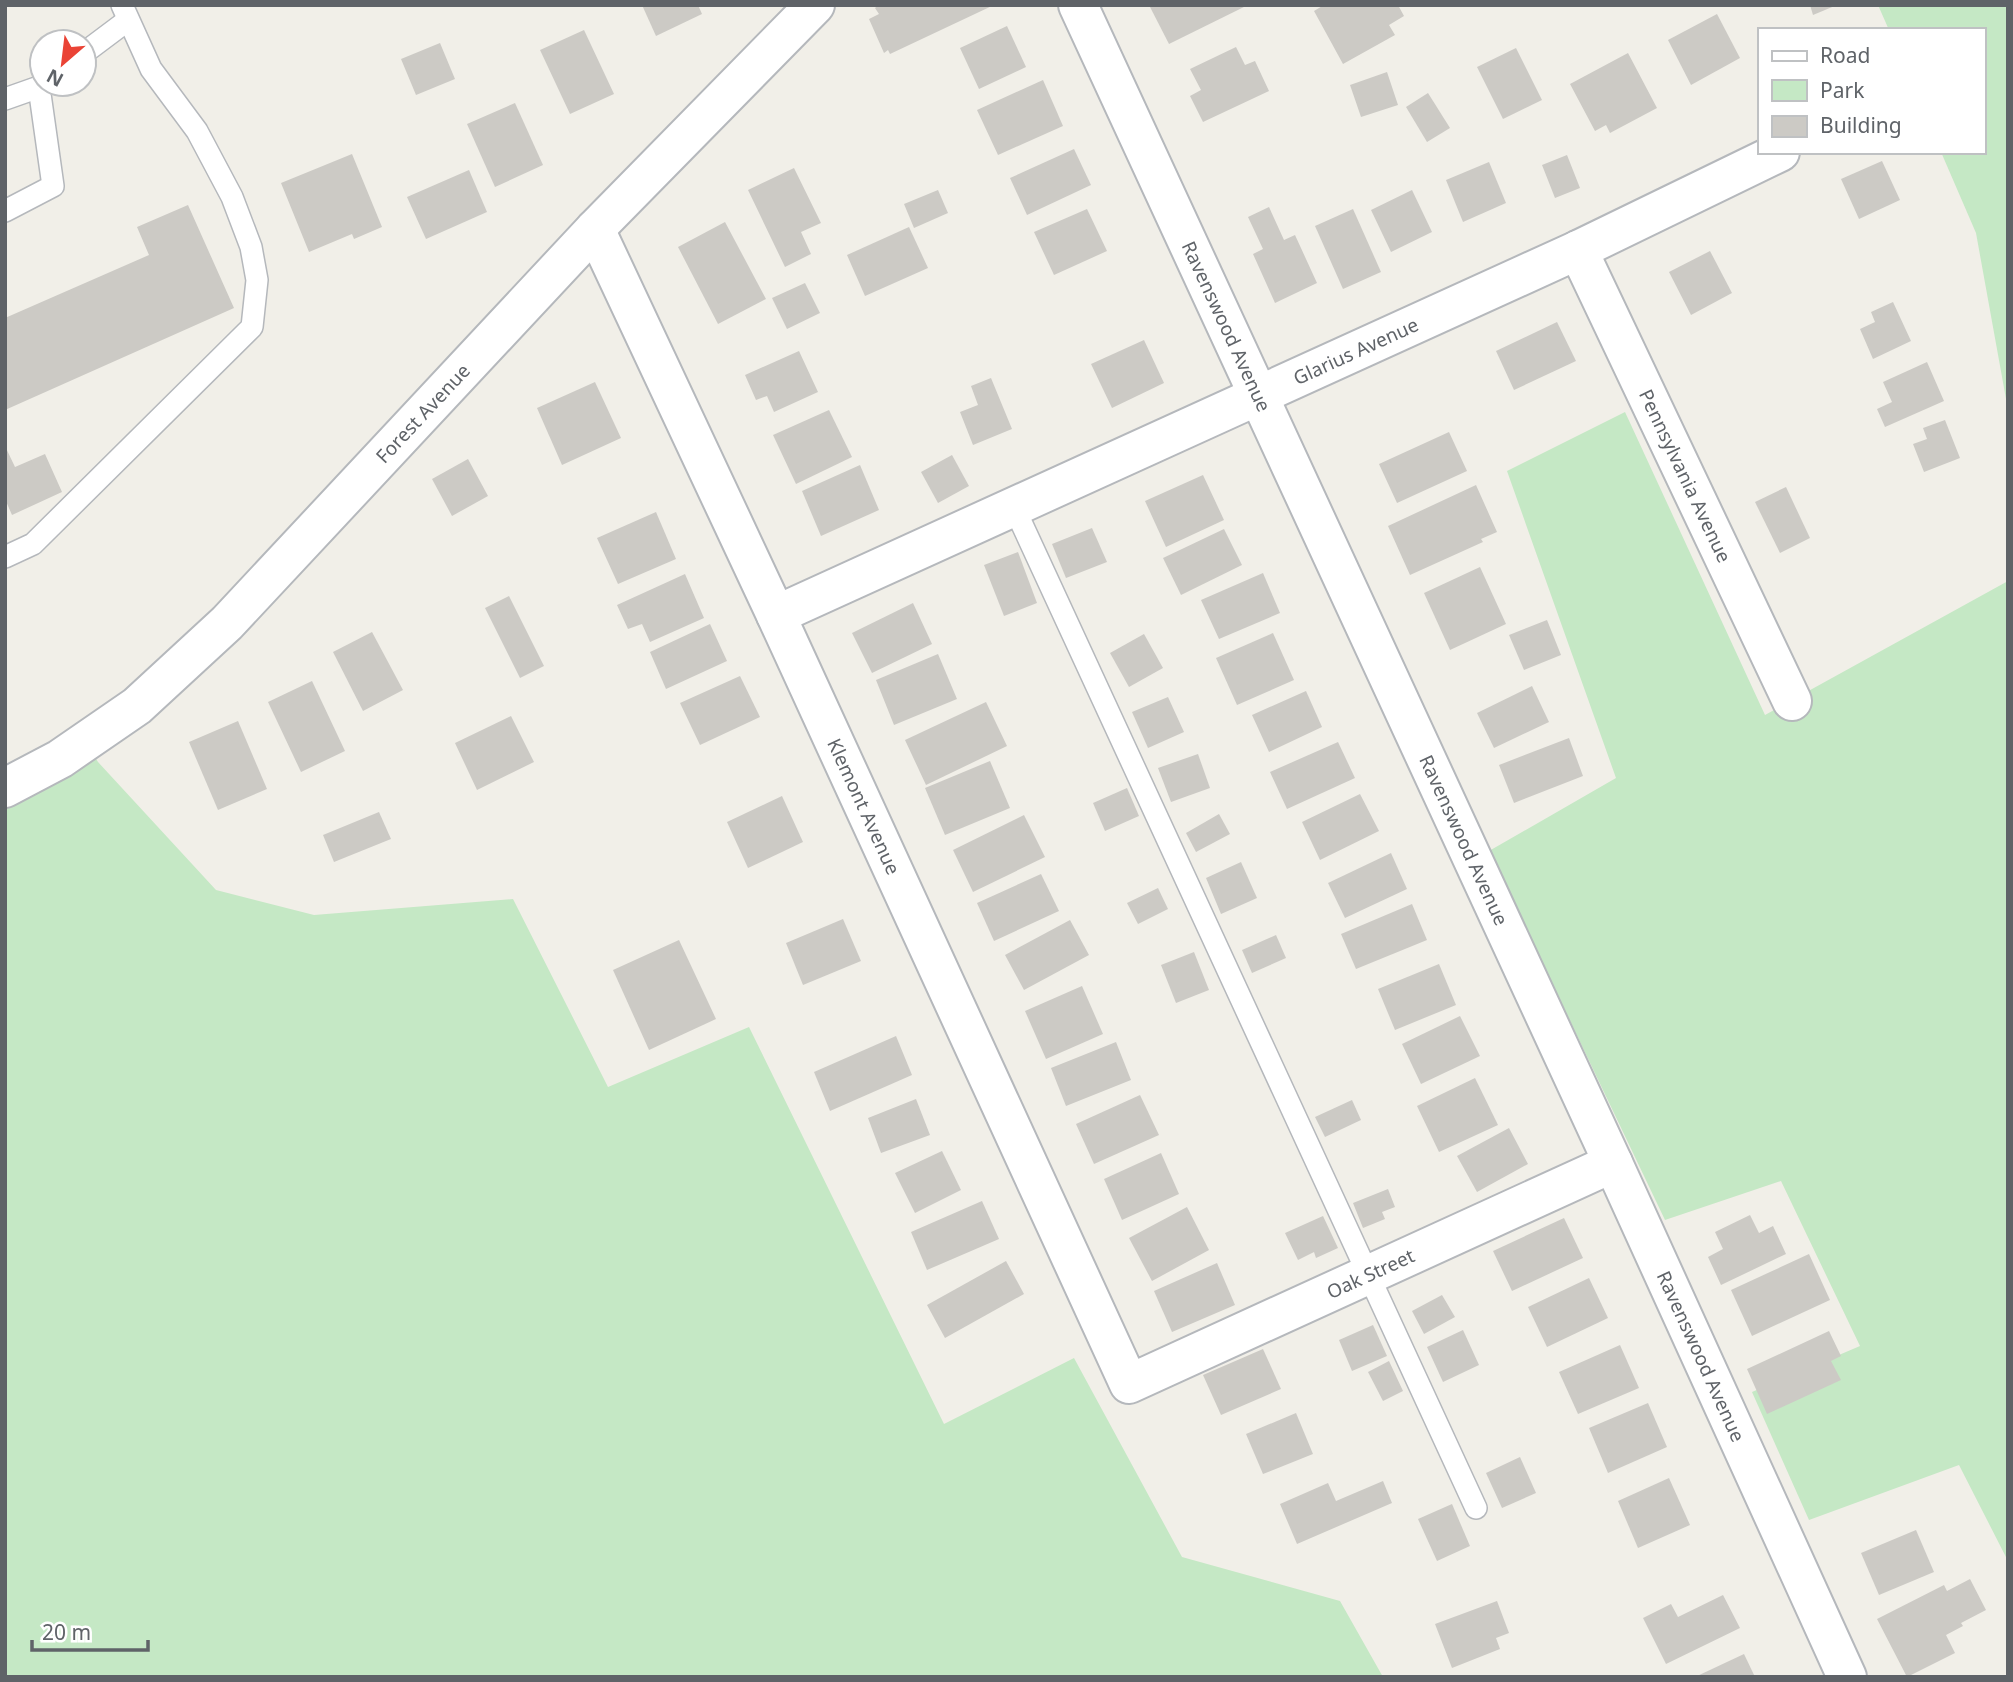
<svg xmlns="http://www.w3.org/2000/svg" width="2013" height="1682" viewBox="0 0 2013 1682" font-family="'Noto Sans',sans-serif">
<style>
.green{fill:#c5e8c5}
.building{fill:#cccac5}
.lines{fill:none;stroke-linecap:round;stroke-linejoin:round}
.service-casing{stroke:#b5b8bc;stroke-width:24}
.minor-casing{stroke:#b5b8bc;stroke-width:42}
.service{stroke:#fff;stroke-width:21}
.minor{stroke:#fff;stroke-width:38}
.labels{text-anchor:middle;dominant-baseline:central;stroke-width:5;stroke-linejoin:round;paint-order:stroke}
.street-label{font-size:19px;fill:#5f6368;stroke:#fff}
</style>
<rect width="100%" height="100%" fill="#f1efe8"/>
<!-- green -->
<g class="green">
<path d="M 1878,5 L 2008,5 L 2008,410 L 1976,233 L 1941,152 L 1983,152 L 1983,30 L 1889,30 Z"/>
<path d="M 1625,412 L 1765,715 L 2008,581 L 2008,1561 L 1959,1465 L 1809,1520 L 1752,1392 L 1860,1346 L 1781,1181 L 1665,1220 L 1489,851 L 1616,778 L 1507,471 Z"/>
<path d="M 85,741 L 98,762 L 216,890 L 314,915 L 513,899 L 608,1087 L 749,1027 L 944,1424 L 1074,1358 L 1182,1557 L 1340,1601 L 1383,1677 L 5,1677 L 5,788 Z"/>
</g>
<!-- building -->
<g class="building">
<path d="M 642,5 L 698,5 L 702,14 L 656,36 Z"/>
<path d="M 878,5 L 994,5 L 890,54 L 888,50 L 884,53 L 869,19 L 879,14 L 875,8 Z"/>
<path d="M 1149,5 L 1248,5 L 1169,44 Z"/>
<path d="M 1324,5 L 1398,5 L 1404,16 L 1389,25 L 1395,35 L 1343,64 L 1314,11 Z"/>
<path d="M 1810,5 L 1837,5 L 1813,15 Z"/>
<path d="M 1717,14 L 1740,58 L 1691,85 L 1668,40 Z"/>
<path d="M 1007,26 L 1026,67 L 979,89 L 960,48 Z"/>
<path d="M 584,30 L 614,94 L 570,114 L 540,50 Z"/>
<path d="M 440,43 L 455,79 L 416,95 L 401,59 Z"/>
<path d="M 1236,47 L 1245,65 L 1255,61 L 1269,91 L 1203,122 L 1190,96 L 1201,90 L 1190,69 Z"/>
<path d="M 1516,48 L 1542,100 L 1503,119 L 1477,67 Z"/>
<path d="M 1628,53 L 1657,108 L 1610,133 L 1606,125 L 1595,131 L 1570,84 Z"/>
<path d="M 1387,72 L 1398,105 L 1361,117 L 1350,85 Z"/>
<path d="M 1043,80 L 1063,126 L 998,155 L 977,110 Z"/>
<path d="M 1428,93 L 1450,128 L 1427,142 L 1406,107 Z"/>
<path d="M 515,103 L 543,165 L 495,187 L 467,124 Z"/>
<path d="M 1074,149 L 1091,185 L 1027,215 L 1010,178 Z"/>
<path d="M 352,154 L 382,227 L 354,239 L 352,234 L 309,252 L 281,183 Z"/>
<path d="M 1567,155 L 1580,188 L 1555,198 L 1542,165 Z"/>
<path d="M 1882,161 L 1900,200 L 1859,219 L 1841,179 Z"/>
<path d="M 1489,162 L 1506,203 L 1463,222 L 1446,180 Z"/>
<path d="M 794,168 L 821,223 L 801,232 L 811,254 L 785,267 L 748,190 Z"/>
<path d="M 469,170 L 487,212 L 426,239 L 407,197 Z"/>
<path d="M 938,190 L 948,213 L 914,228 L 904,204 Z"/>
<path d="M 1412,190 L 1432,232 L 1391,252 L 1371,210 Z"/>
<path d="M 188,205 L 234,308 L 5,410 L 5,318 L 149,255 L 137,227 Z"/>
<path d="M 1269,207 L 1284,240 L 1295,235 L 1317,283 L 1275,303 L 1253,254 L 1263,249 L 1248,217 Z"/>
<path d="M 1087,209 L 1107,251 L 1054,275 L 1034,232 Z"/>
<path d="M 1353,209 L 1381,272 L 1343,289 L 1315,226 Z"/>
<path d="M 725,222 L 766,299 L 718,324 L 678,247 Z"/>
<path d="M 909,227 L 928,268 L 865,296 L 847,255 Z"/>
<path d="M 1710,251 L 1732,293 L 1691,315 L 1669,272 Z"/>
<path d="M 805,283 L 820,313 L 787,329 L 772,298 Z"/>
<path d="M 1893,302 L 1911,341 L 1873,359 L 1860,329 L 1875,322 L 1871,312 Z"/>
<path d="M 1557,322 L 1576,361 L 1514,390 L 1496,351 Z"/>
<path d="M 1144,340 L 1164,383 L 1112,408 L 1091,364 Z"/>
<path d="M 799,351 L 818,392 L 774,412 L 767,396 L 756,400 L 745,375 Z"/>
<path d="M 1927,362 L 1944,401 L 1885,427 L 1877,409 L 1892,402 L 1883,382 Z"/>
<path d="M 991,378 L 1012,429 L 973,445 L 960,412 L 978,405 L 971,386 Z"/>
<path d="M 595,382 L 621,438 L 562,465 L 537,408 Z"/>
<path d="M 829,410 L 852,457 L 796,484 L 773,435 Z"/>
<path d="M 1945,420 L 1960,458 L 1924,472 L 1913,444 L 1927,439 L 1923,428 Z"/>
<path d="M 1449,432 L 1467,471 L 1397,503 L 1379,464 Z"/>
<path d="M 5,446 L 15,467 L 45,454 L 62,492 L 12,515 L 5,499 Z"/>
<path d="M 952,455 L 969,486 L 938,503 L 921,472 Z"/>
<path d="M 468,459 L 488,496 L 452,516 L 432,479 Z"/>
<path d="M 860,465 L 879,510 L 821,536 L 802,491 Z"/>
<path d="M 1203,475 L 1224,520 L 1166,547 L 1145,501 Z"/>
<path d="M 1476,485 L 1497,532 L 1481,539 L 1483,542 L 1410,575 L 1388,526 Z"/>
<path d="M 1786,487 L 1810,538 L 1780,553 L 1755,502 Z"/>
<path d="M 656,512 L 676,559 L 618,584 L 597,538 Z"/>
<path d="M 1092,528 L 1107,562 L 1066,578 L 1052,544 Z"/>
<path d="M 1224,529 L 1242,565 L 1181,595 L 1163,558 Z"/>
<path d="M 1018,552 L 1037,603 L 1004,616 L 984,565 Z"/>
<path d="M 1480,567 L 1506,624 L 1450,650 L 1424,593 Z"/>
<path d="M 1263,573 L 1280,613 L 1219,639 L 1201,600 Z"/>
<path d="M 685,574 L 704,618 L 650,642 L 642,624 L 628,629 L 617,605 Z"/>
<path d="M 509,596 L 544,666 L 520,678 L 485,608 Z"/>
<path d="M 913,603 L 932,644 L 872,673 L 852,633 Z"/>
<path d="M 1547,620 L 1561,655 L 1524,670 L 1509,635 Z"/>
<path d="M 710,624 L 727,661 L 666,689 L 650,652 Z"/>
<path d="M 372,632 L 403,690 L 363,711 L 333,652 Z"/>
<path d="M 1273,633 L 1294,680 L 1237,705 L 1216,658 Z"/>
<path d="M 1144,634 L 1163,668 L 1129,687 L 1110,653 Z"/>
<path d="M 938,654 L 957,699 L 894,725 L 876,680 Z"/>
<path d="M 740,676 L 760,717 L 700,745 L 680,703 Z"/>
<path d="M 312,681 L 345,751 L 301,772 L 268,702 Z"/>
<path d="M 1532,686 L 1549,722 L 1494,748 L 1477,713 Z"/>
<path d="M 1306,691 L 1322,727 L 1269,752 L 1252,715 Z"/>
<path d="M 1168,697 L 1184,732 L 1148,748 L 1132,712 Z"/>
<path d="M 986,702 L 1007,746 L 926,785 L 905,740 Z"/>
<path d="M 511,716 L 534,762 L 477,790 L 455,743 Z"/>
<path d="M 238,721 L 267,789 L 218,810 L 189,742 Z"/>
<path d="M 1569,738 L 1583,776 L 1514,803 L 1499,765 Z"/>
<path d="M 1338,742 L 1355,778 L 1287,809 L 1270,772 Z"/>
<path d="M 1198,754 L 1210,788 L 1171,802 L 1158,768 Z"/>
<path d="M 990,761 L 1010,808 L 945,835 L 925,788 Z"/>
<path d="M 1127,788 L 1139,816 L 1105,831 L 1093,803 Z"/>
<path d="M 1360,794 L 1379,831 L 1320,860 L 1302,822 Z"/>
<path d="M 782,796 L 803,842 L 748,868 L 727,822 Z"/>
<path d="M 379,812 L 391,839 L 334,862 L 323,835 Z"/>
<path d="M 1219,814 L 1230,834 L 1196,852 L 1186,833 Z"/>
<path d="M 1024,815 L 1045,857 L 973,892 L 953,850 Z"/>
<path d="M 1391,853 L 1407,889 L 1345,918 L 1328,883 Z"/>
<path d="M 1241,862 L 1257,898 L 1221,914 L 1206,878 Z"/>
<path d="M 1041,874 L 1059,911 L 994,941 L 977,903 Z"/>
<path d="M 1158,888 L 1168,909 L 1138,924 L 1127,903 Z"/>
<path d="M 1412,904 L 1427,940 L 1356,969 L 1341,934 Z"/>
<path d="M 843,919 L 861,961 L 803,985 L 786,943 Z"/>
<path d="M 1070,920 L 1089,955 L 1024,990 L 1005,955 Z"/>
<path d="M 1276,935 L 1286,958 L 1252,973 L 1242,950 Z"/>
<path d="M 679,940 L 716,1019 L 649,1050 L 613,970 Z"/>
<path d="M 1194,952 L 1209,990 L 1176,1003 L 1161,965 Z"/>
<path d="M 1439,964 L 1456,1005 L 1395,1030 L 1378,989 Z"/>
<path d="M 1082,986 L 1103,1034 L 1046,1059 L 1025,1011 Z"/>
<path d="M 1460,1016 L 1480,1056 L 1421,1084 L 1402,1044 Z"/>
<path d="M 896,1036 L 912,1075 L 830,1111 L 814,1072 Z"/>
<path d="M 1116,1042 L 1131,1080 L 1066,1106 L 1051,1068 Z"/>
<path d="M 1475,1078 L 1498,1125 L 1439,1152 L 1417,1106 Z"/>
<path d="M 1140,1095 L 1159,1135 L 1094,1164 L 1076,1124 Z"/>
<path d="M 916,1099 L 930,1135 L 881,1153 L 868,1118 Z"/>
<path d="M 1352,1100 L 1361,1120 L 1325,1137 L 1315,1117 Z"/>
<path d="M 1509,1128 L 1528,1164 L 1477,1192 L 1457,1156 Z"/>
<path d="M 942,1151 L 961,1190 L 915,1213 L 895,1173 Z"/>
<path d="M 1161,1153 L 1179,1194 L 1122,1220 L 1104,1179 Z"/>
<path d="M 1388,1189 L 1395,1207 L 1382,1212 L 1385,1219 L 1363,1228 L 1353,1203 Z"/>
<path d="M 982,1201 L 999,1239 L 927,1270 L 911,1232 Z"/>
<path d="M 1187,1207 L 1209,1250 L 1152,1281 L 1129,1238 Z"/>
<path d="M 1750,1215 L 1759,1233 L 1773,1226 L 1786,1254 L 1721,1285 L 1708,1257 L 1723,1249 L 1715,1232 Z"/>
<path d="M 1323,1216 L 1338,1248 L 1316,1258 L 1314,1252 L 1298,1260 L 1285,1233 Z"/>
<path d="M 1564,1218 L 1583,1258 L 1512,1291 L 1493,1251 Z"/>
<path d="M 1809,1254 L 1830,1300 L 1752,1336 L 1731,1290 Z"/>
<path d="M 1006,1261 L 1024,1294 L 945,1338 L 927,1305 Z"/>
<path d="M 1217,1263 L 1235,1305 L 1172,1332 L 1154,1291 Z"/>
<path d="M 1589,1278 L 1608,1318 L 1547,1347 L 1528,1307 Z"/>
<path d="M 1442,1295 L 1455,1317 L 1424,1334 L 1412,1311 Z"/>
<path d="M 1373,1325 L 1387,1356 L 1352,1371 L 1339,1340 Z"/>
<path d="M 1463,1330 L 1479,1365 L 1443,1382 L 1427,1347 Z"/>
<path d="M 1829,1331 L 1841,1356 L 1831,1361 L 1841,1380 L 1767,1414 L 1747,1369 Z"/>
<path d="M 1620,1345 L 1639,1388 L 1578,1414 L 1559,1372 Z"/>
<path d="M 1263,1349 L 1281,1389 L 1221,1415 L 1203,1375 Z"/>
<path d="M 1389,1361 L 1403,1391 L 1383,1401 L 1368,1372 Z"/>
<path d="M 1648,1403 L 1667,1447 L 1608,1473 L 1589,1428 Z"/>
<path d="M 1296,1413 L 1313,1454 L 1263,1474 L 1246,1434 Z"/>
<path d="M 1520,1457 L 1536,1493 L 1502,1508 L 1486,1473 Z"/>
<path d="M 1669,1478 L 1690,1525 L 1638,1548 L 1618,1501 Z"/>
<path d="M 1383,1481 L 1392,1503 L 1297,1544 L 1280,1504 L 1328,1483 L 1336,1501 Z"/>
<path d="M 1452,1504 L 1470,1546 L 1437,1561 L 1418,1519 Z"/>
<path d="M 1916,1530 L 1934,1572 L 1879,1595 L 1861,1553 Z"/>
<path d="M 1970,1579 L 1986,1610 L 1961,1623 L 1963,1626 L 1946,1635 L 1955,1653 L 1907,1677 L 1877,1619 L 1944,1585 L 1947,1591 Z"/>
<path d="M 1723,1595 L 1740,1628 L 1666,1664 L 1643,1618 L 1671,1604 L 1678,1617 Z"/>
<path d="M 1497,1601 L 1509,1633 L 1496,1638 L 1500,1649 L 1452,1668 L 1435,1624 Z"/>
<path d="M 1744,1654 L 1755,1677 L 1695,1677 Z"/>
</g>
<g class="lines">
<!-- service casing -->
<g class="service-casing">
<g id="service">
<path d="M 84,53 L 128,20"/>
<path d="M 5,99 L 39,87 L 43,84"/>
<path d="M 5,211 L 53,186 L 39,87"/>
<path d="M 1014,507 L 1476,1508"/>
<path d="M 5,557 L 33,544 L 252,327 L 257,280 L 251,247 L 232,197 L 197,131 L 151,69 L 122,5"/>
</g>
</g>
<!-- minor casing -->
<g class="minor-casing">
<g id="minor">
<path id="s1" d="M 1078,5 L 1613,1163 L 1847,1677"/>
<path id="s2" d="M 595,229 L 776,615 L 1129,1384 L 1613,1163"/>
<path id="s3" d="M 1578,250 L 1792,701"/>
<path id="s4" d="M 776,615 L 1578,250 L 1780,152"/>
<path id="s5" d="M 5,788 L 60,759 L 137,706 L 227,623 L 595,229 L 815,5"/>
</g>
</g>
<!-- service -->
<use href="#service" class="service"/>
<!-- minor -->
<use href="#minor" class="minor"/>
</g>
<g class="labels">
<!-- street labels -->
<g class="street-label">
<text stroke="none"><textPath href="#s1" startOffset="354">Ravenswood Avenue</textPath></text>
<text stroke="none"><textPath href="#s4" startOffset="637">Glarius Avenue</textPath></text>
<text stroke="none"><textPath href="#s5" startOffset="565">Forest Avenue</textPath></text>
<text stroke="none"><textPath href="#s3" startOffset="250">Pennsylvania Avenue</textPath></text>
<text stroke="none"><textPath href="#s2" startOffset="637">Klemont Avenue</textPath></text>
<text stroke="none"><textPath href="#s1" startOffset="920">Ravenswood Avenue</textPath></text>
<text stroke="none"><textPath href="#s2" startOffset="1538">Oak Street</textPath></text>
<text stroke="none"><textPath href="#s1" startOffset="1488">Ravenswood Avenue</textPath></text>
</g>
</g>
<!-- border -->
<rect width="2013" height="1682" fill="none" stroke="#5f6368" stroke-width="14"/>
<!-- legend -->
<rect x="1758" y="28" width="228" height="126" fill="#ffffff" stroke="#bfc1c3" stroke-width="2"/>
<rect x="1772" y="51" width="35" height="10" fill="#ffffff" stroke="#bfc1c3" stroke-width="2"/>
<text x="1820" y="63" font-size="21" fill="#5f6368">Road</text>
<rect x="1772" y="80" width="35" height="21" fill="#c5e8c5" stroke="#bfc1c3" stroke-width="2"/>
<text x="1820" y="98" font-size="21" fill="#5f6368">Park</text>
<rect x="1772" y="116" width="35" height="21" fill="#cccac5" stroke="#bfc1c3" stroke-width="2"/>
<text x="1820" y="133" font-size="21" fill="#5f6368">Building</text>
<!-- north arrow -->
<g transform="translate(63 63) rotate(208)"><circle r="33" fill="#ffffff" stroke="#bfc1c3" stroke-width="2"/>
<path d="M0-5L12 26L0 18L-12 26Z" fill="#ea4335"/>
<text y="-10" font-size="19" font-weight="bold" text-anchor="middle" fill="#5f6368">N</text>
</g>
<!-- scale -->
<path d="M32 1640v10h116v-10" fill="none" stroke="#5f6368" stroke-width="3.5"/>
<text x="42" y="1640" font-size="21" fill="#5f6368" stroke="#ffffff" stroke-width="5" paint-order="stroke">20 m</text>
</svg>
